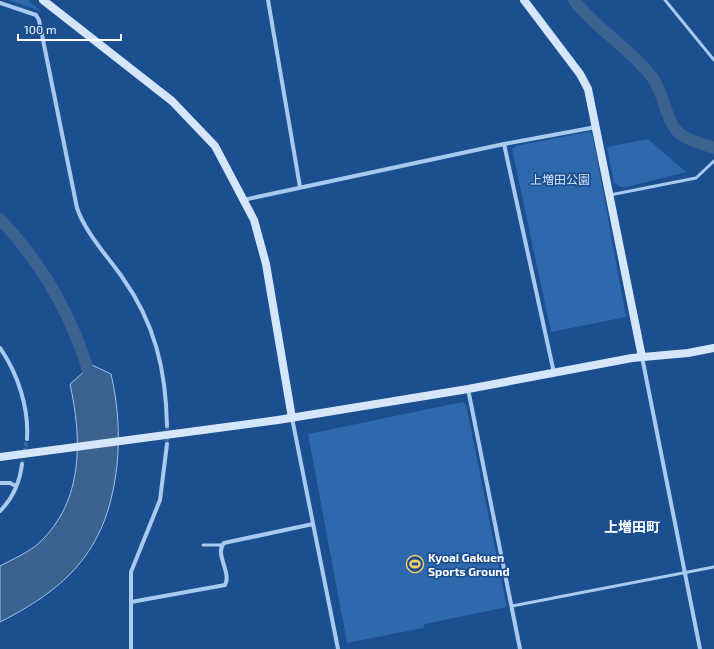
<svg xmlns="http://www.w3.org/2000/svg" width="714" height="649" viewBox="0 0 714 649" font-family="'Exo 2','Noto Sans JP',sans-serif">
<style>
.green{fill:#2e69ad}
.water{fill:#3c6290;stroke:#9cc4f0}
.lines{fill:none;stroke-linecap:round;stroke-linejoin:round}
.river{stroke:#3c6290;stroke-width:12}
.street-tunnel{stroke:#3d69a0;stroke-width:4;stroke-dasharray:4 2;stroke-linecap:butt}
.lane{stroke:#a9c9ee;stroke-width:3}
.street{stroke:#a9c9ee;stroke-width:4}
.secondary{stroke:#d6e6fa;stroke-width:8}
.labels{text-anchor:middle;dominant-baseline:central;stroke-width:3.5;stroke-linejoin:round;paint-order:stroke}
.park-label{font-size:12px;fill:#cfe3fa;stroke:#1b4f8f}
.poi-label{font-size:12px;font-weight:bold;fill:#fff;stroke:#1b4f8f;text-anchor:start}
.quarter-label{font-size:14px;font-weight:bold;fill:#fff;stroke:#1b4f8f}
</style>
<rect width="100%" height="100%" fill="#1b4f8f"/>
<!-- green -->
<g class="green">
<path d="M 8,0 L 28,0 L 41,11 Z"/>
<path d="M 588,132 L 591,133 L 593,137 L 626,317 L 551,332 L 512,149 L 516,146 Z"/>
<path d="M 648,139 L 686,172 L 623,188 L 614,183 L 607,147 Z"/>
<path d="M 463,402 L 466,405 L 507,607 L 425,624 L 423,628 L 347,643 L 308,434 Z"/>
</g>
<!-- water -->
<path class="water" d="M 92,365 L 111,374 C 118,405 120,434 117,465 C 108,547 71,586 0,622 L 0,566 C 13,559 28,553 39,543 C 84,501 82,439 70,384 Z"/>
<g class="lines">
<!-- river -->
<g class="river">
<path d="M 574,0 C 596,29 629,47 652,77 C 665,94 665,121 680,134 C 689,141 704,144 714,148"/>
<path d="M 0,219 C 45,267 74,319 92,383"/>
</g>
<!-- street-tunnel -->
<g class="street-tunnel">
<path d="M 167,426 L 167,444"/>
<path d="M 22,464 L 27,439"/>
</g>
<!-- lane -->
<g class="lane">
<path d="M 665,0 L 714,60"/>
<path d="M 610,195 L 696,178 L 714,161"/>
<path d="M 203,545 L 222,545"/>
<path d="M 512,606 L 714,567"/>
</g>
<!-- street -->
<g class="street">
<path d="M 268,0 L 300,187"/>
<path d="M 0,3 L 36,15 L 39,20 L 77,208 C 85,232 108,257 122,277 C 155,323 166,370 167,426"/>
<path d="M 504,144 L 554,373"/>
<path d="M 243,200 L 504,144 L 596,127"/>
<path d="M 0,348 C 18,374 29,408 27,439"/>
<path d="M 642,357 L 700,649"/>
<path d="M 468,389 L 520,649"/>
<path d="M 292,418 L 338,649"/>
<path d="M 0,483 L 10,483 L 16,486"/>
<path d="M 0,511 C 13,498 20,481 22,464"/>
<path d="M 131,602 L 225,585 C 232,573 214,553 224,543 L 313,524"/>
<path d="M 131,649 L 131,572 L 160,500 L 167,444"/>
</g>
<!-- secondary -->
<g class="secondary">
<path d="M 43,0 L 172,101 L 215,146 L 254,220 L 266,264 L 292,418"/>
<path d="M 524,0 L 580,74 L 588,89 L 642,357"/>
<path d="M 0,457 L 278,420 L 468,389 L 632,358 L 688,353 L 714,348"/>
</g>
</g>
<!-- icons -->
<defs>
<g id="stadium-ring" transform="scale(0.9)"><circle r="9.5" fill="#1b4f8f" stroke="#ffd166" stroke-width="1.5"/><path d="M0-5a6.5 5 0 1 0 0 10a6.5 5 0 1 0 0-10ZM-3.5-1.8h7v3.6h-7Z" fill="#ffd166"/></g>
</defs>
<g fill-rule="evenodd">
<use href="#stadium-ring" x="415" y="564"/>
</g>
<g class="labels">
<!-- park labels -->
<g class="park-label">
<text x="560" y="179">上増田公園</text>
</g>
<!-- poi labels -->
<g class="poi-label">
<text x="428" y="557">Kyoai Gakuen<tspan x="428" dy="14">Sports Ground</tspan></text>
</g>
<!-- quarter labels -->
<g class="quarter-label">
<text x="632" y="526">上増田町</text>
</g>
</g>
<!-- scale -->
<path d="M18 34v6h103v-6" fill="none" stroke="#ffffff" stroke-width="2"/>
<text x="24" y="34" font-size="12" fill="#ffffff" stroke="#1b4f8f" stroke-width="3" paint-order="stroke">100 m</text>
</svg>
